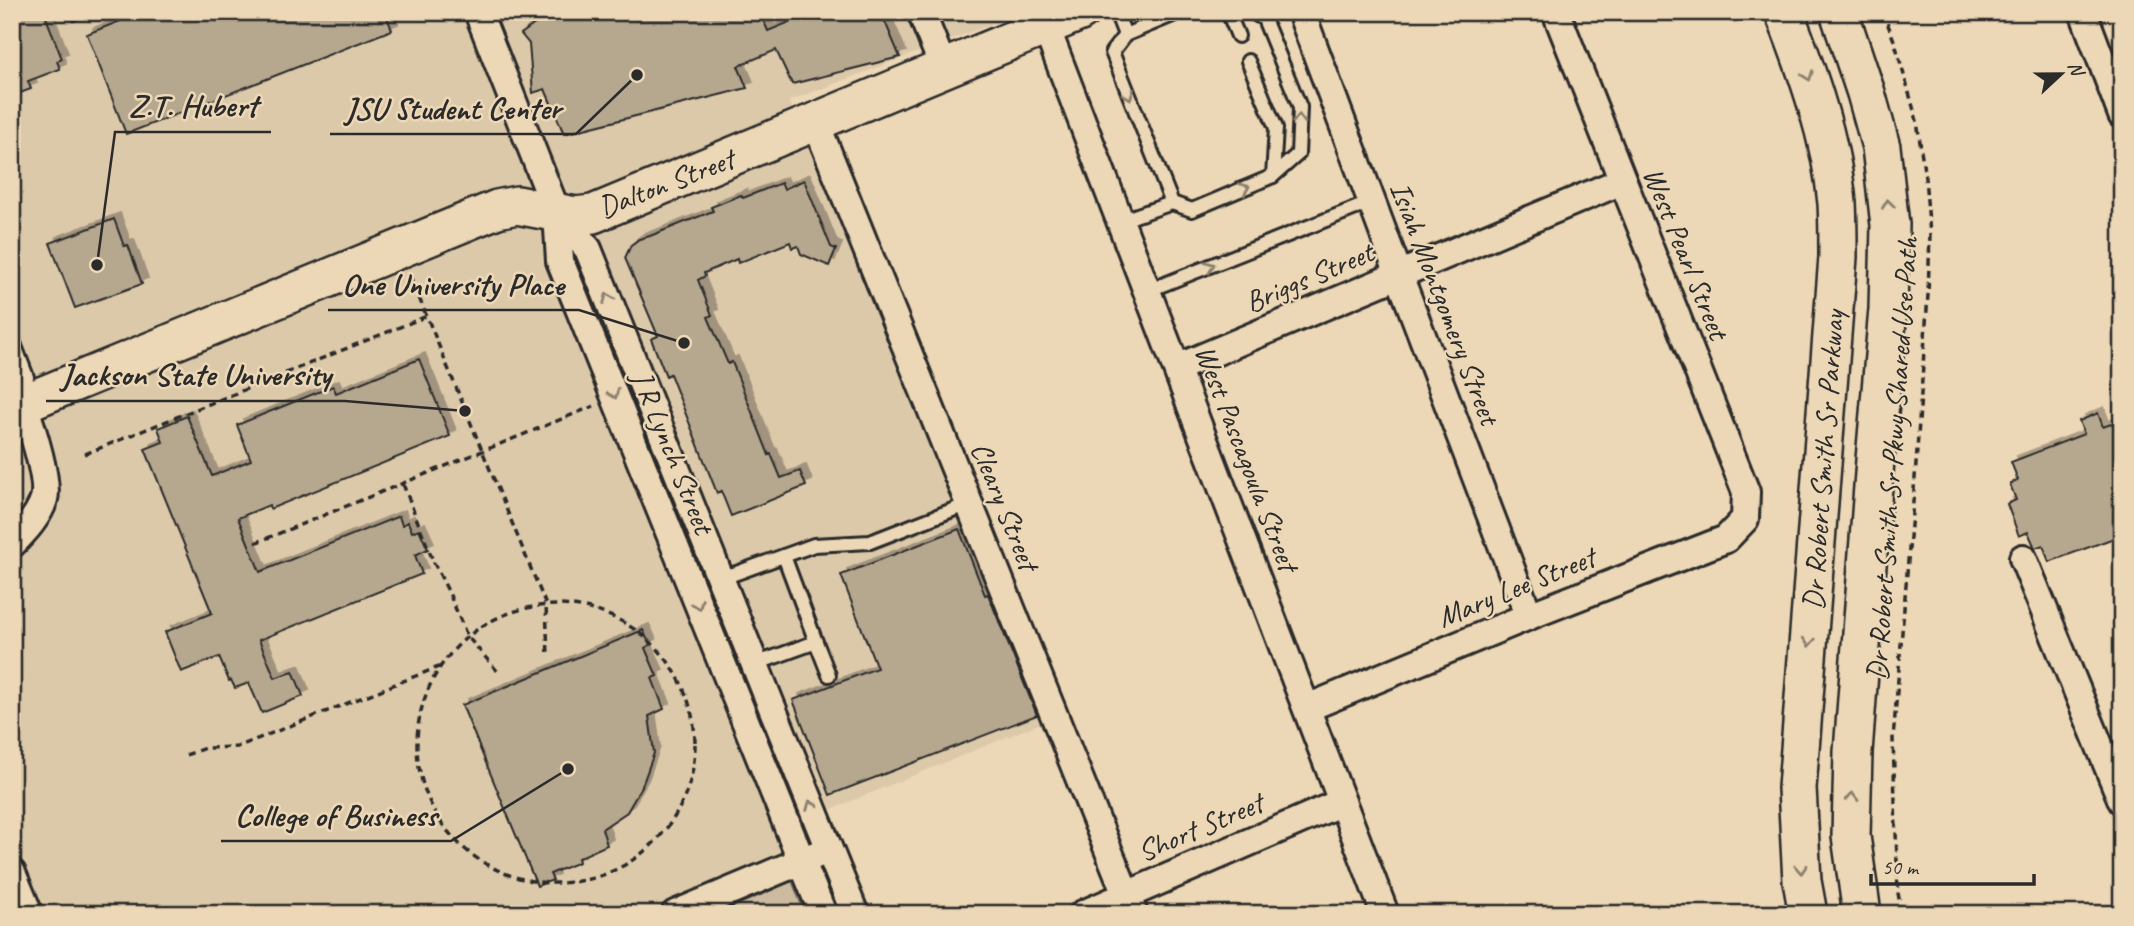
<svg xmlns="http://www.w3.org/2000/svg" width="2134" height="926" viewBox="0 0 2134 926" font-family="Caveat,sans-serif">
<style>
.built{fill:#dcc9aa}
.green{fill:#cdbba0;stroke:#7c7366;stroke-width:2}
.building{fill:#b6a78f;stroke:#2b2b2b;stroke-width:2;filter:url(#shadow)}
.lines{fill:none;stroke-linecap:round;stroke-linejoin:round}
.lane-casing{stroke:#2b2b2b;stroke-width:18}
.street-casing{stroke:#2b2b2b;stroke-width:32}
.secondary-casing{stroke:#2b2b2b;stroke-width:42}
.path{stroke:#2b2b2b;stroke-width:3.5;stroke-dasharray:7 5;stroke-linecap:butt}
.lane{stroke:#ecd7b6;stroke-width:12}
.street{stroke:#ecd7b6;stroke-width:26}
.secondary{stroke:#ecd7b6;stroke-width:37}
.oneway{stroke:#8c8170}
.labels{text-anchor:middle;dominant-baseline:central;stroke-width:5;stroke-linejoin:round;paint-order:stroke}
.street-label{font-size:30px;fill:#2b2b2b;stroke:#ecd7b6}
.leader{fill:none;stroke:#2b2b2b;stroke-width:2.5}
.callout-dot{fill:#2b2b2b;stroke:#ecd7b6;stroke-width:2.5}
.callout-label{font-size:32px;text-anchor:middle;font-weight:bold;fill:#2b2b2b;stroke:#ecd7b6;stroke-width:5;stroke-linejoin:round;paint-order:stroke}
</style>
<defs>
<filter id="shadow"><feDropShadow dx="6" dy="-6" stdDeviation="0" flood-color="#0004"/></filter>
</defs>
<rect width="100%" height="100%" fill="#ecd7b6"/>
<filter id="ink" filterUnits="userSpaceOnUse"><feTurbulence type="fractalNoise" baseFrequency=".0143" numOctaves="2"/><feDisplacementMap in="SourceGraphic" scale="14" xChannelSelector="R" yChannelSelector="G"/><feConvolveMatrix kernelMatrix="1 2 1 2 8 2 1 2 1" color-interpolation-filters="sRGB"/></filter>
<g filter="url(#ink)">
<!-- built -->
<path class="built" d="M 12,12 L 1023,12 L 789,101 L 1046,721 L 773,833 L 805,914 L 12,914 Z"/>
<!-- green -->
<path class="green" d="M 792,881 L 805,914 L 717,914 Z"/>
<!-- building -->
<g class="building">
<path d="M 12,12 L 44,12 L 62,59 L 57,61 L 60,69 L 28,81 L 31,89 L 12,96 Z"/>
<path d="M 143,12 L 385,12 L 392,30 L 126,134 L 87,34 Z"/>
<path d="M 551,12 L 760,12 L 768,31 L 814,12 L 881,12 L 900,57 L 792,84 L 776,50 L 738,66 L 747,88 L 564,134 L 545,89 L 533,93 L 529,44 L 521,34 Z"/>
<path d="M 804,180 L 831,247 L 836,249 L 829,266 L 801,254 L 798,246 L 792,248 L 790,242 L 738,263 L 737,259 L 704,273 L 705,276 L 698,280 L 712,315 L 708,317 L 728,364 L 732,362 L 769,455 L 771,454 L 781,478 L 800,471 L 806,486 L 731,516 L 721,491 L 717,493 L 670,374 L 666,376 L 651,339 L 658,336 L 625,258 L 631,245 L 639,239 L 650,236 L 713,211 L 711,207 L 741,195 L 743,198 L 781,183 L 784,189 Z"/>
<path d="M 114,219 L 124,246 L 128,245 L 142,284 L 75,308 L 50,243 Z"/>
<path d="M 419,359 L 450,436 L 270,509 L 269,505 L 238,518 L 260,572 L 399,516 L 402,525 L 408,522 L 412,532 L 419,529 L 428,549 L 415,555 L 422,574 L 259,640 L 275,678 L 293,671 L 303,696 L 262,713 L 249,683 L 235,688 L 231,680 L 229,681 L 219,657 L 181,672 L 165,632 L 212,613 L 145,449 L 163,442 L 158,428 L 187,416 L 212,476 L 251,460 L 237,425 L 333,386 L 336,393 Z"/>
<path d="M 2098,413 L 2103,427 L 2122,420 L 2122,535 L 2049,562 L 2043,545 L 2035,548 L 2028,532 L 2019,536 L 2007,504 L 2016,500 L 2010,484 L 2018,480 L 2011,462 L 2084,434 L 2079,421 Z"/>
<path d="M 959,529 L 985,595 L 988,594 L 1037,715 L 830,795 L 793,700 L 877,668 L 841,575 Z"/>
<path d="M 643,630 L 650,645 L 645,648 L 657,676 L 652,678 L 664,709 L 649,716 L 654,753 L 642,786 L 627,812 L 602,829 L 607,845 L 578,858 L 579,862 L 550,874 L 553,880 L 537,886 L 462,705 Z"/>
</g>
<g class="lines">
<!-- lane casing -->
<g class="lane-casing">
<g id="lane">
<path d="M 1116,12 L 1125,35"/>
<path d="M 1228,12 L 1238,36"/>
<path d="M 1248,61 L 1276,128 L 1273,176"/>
<path d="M 1172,203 L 1112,52 L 1125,35 L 1180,12"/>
<path d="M 1120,221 L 1172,203 L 1192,210 L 1273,176 L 1298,154 L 1300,107 L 1264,19 L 1252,12"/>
<path d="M 1147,291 L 1371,202"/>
<path d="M 12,338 L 27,377 L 21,395"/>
<path d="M 720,579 L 814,545 L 870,542 L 968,504"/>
<path d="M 816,642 L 829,675"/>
<path d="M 755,664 L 816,642 L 784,556"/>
</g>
</g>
<!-- street casing -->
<g class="street-casing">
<g id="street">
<path d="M 478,12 L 557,213 L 560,261 L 823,914"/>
<path d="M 921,12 L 944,69"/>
<path d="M 1301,12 L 1399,275 L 1529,616"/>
<path d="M 2083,12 L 2122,115"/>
<path d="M 1046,27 L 1385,914"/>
<path d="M 816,123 L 1134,914"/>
<path d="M 557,213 L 588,249 L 855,914"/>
<path d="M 1177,368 L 1622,181"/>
<path d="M 12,544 C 25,531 39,516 44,499 C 50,480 28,416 21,396 L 15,391"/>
<path d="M 2023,558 L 2122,801"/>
<path d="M 1307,708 L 1529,616 L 1726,539 L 1745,519 L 1746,492 L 1556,12"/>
<path d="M 12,873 L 29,914"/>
<path d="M 675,914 L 818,854"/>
<path d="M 1083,914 L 1342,802"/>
</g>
</g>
<!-- secondary casing -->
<g class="secondary-casing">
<g id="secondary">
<path d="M 1784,12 C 1808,73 1831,138 1837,203 C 1838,221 1838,239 1838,257 L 1797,788 L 1802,881 L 1808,914"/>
<path d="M 1839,12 L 1866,93 L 1881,147 L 1890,225 L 1888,309 L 1875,460 L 1853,752 L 1851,836 L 1862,914"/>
<path d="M 12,408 L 497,209 L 517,205 L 575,216 L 593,214 L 1080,12"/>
</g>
</g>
<!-- path -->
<g class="path">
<path d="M 1883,12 L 1895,43 L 1917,121 L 1925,178 L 1930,234 L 1928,295 L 1915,478 L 1893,739 L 1898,893 L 1902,914"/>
<path d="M 72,21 L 94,12"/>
<path d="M 410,276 L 546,605 L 548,656"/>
<path d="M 85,454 L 427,316"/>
<path d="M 403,484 L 434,563 L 449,593 L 467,636 L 499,673"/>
<path d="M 255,543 L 594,406"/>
<circle cx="556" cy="744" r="139"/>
<path d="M 186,755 L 205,748 L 237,747 L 441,666"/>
</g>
<!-- lane -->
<use href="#lane" class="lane"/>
<!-- street -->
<use href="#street" class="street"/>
<!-- secondary -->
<use href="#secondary" class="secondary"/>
</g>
<!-- one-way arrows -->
<defs><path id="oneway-chevron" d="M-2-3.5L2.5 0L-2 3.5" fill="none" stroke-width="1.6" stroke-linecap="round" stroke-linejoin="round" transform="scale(1.75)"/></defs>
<g class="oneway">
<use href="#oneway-chevron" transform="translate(1808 76) rotate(70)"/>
<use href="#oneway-chevron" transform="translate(1129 95) rotate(68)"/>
<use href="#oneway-chevron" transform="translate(1299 119) rotate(-88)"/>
<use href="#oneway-chevron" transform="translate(1245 188) rotate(-23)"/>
<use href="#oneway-chevron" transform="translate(1888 204) rotate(-97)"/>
<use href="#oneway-chevron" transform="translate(1210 266) rotate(-22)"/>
<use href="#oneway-chevron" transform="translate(608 298) rotate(-112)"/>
<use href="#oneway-chevron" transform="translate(614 394) rotate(68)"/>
<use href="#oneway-chevron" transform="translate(698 605) rotate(68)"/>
<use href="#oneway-chevron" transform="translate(1809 642) rotate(94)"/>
<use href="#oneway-chevron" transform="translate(1852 797) rotate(-89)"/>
<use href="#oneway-chevron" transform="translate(811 805) rotate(-112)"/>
<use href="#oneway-chevron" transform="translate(1801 869) rotate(87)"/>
</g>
</g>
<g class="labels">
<!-- street labels -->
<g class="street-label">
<text transform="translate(666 183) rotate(-21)">Dalton Street</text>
<text transform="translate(1686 253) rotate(68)">West Pearl Street</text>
<text transform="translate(1309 277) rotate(-23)">Briggs Street</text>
<text transform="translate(1445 303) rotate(69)">Isiah Montgomery Street</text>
<text transform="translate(673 452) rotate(68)">J R Lynch Street</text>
<text transform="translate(1247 458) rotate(69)">West Pascagoula Street</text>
<text transform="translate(1892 459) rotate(-86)">Dr Robert Smith Sr Pkwy Shared Use Path</text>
<text transform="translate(1823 460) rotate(-86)">Dr Robert Smith Sr Parkway</text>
<text transform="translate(1005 506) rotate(68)">Cleary Street</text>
<text transform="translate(1516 587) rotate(-22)">Mary Lee Street</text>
<text transform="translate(1200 827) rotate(-23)">Short Street</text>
</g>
</g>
<!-- callouts -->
<path class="leader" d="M97 265L115 132H271M637 75L576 134H330M684 343L579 310H328M465 411L345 401H46M568 769L451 841H221"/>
<g class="callout-dot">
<circle cx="97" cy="265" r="7"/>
<circle cx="637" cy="75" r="7"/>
<circle cx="684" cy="343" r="7"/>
<circle cx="465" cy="411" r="7"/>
<circle cx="568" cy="769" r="7"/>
</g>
<g class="callout-label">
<text x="193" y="116">Z.T. Hubert</text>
<text x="453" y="119">JSU Student Center</text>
<text x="453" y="295">One University Place</text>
<text x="196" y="385">Jackson State University</text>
<text x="336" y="826">College of Business</text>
</g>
<!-- margin -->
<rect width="2134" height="926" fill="none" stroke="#ecd7b6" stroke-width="42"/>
<rect x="21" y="21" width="2092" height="884" fill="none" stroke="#2b2b2b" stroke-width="2.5" filter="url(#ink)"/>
<!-- north arrow -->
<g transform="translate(2061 74) rotate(68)" stroke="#ecd7b6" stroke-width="5" paint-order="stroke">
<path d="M0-5L12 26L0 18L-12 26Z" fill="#2b2b2b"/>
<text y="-10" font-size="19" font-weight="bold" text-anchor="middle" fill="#2b2b2b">N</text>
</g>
<!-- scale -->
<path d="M1871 874v10h163v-10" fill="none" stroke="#2b2b2b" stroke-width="3.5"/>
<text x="1882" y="874" font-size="21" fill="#2b2b2b" stroke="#ecd7b6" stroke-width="5" paint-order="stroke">50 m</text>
</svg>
